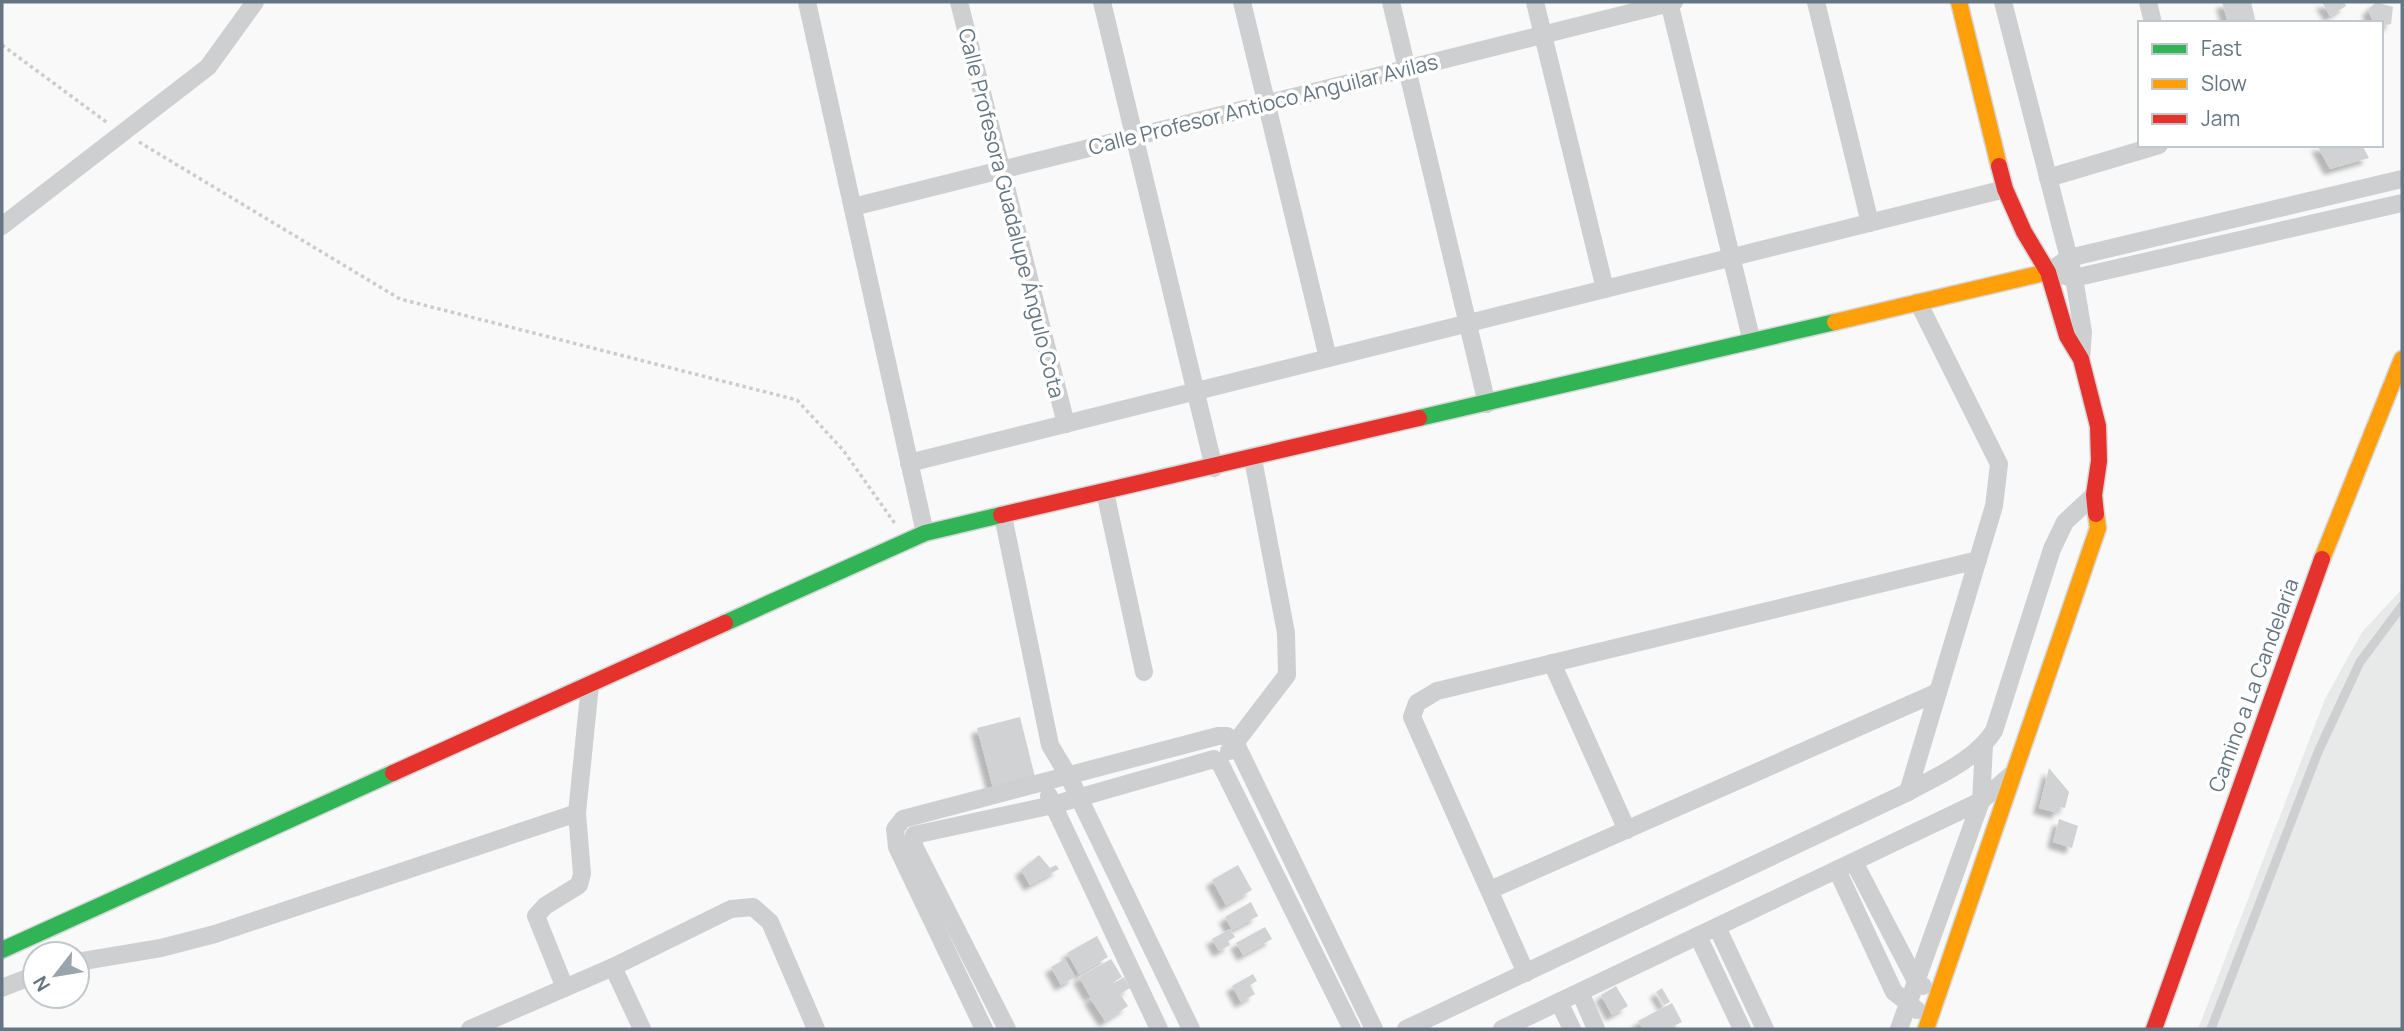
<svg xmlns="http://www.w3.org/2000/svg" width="2404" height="1031" viewBox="0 0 2404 1031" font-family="Manrope,sans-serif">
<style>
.built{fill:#e8e9e9}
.building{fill:#d0d2d3;filter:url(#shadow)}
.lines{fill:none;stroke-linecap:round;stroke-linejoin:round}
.fast-casing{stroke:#d5d6d7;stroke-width:19}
.slow-casing{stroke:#d5d6d7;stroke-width:19}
.jam-casing{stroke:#d5d6d7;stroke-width:19}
.path{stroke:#cbcccd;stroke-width:3.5;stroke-dasharray:3.5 3.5;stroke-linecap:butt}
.lane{stroke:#cecfd0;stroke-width:9}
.street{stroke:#cecfd0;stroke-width:18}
.fast{stroke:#30b455;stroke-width:16}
.slow{stroke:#ff9f0a;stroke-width:16}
.jam{stroke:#e5322d;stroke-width:16}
.labels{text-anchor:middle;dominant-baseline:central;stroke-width:7;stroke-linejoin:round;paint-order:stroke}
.street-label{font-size:21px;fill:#657683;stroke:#fff}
</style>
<defs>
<filter id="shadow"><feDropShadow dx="-6" dy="6" stdDeviation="2" flood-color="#0004"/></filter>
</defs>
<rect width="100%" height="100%" fill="#f9f9f9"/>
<!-- built -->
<path class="built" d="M 2402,589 L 2402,1029 L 2198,1029 L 2325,699 L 2362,632 Z"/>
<!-- building -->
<g class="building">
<path d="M 2222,2 L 2251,2 L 2256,23 L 2228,23 Z"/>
<path d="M 2322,2 L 2344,2 L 2346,6 L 2330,16 Z"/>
<path d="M 2376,2 L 2393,7 L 2391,24 L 2381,26 L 2381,23 L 2374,23 L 2368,10 Z"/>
<path d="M 2317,145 L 2362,145 L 2369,158 L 2330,169 Z"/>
<path d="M 1020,717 L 1035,777 L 993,788 L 977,728 Z"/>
<path d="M 2049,768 L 2069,792 L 2065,808 L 2060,807 L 2058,813 L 2039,808 Z"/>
<path d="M 2059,819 L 2078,826 L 2072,848 L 2053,842 Z"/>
<path d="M 1039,855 L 1050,868 L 1056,865 L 1059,869 L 1030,885 L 1021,870 Z"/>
<path d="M 1238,865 L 1252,890 L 1226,905 L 1212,880 Z"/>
<path d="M 1251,902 L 1258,916 L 1232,930 L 1225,917 Z"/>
<path d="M 1265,927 L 1272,939 L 1243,955 L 1236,943 Z"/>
<path d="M 1230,929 L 1235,937 L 1228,941 L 1230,945 L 1219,951 L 1212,939 Z"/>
<path d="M 1097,936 L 1108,957 L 1079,974 L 1067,953 Z"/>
<path d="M 1065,959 L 1075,977 L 1061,985 L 1051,967 Z"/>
<path d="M 1111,959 L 1122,977 L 1090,996 L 1079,977 Z"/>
<path d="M 1253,974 L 1257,981 L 1250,985 L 1255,994 L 1241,1002 L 1232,986 Z"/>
<path d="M 1124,977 L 1130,988 L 1120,994 L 1128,1006 L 1105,1021 L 1090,998 Z"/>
<path d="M 1616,986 L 1628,1006 L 1612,1015 L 1601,995 Z"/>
<path d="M 1662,988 L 1670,1002 L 1664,1005 L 1656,992 Z"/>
<path d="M 1672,1003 L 1682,1022 L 1667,1029 L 1643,1029 L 1638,1021 Z"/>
</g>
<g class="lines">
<!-- fast casing -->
<g class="fast-casing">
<g id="fast">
<path d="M 1419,418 L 1835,322"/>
<path d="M 725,623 L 925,533 L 1001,515"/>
<path d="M 2,950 L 393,773"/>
</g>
</g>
<!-- slow casing -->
<g class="slow-casing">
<g id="slow">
<path d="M 1959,2 L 1999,166"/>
<path d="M 1835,322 L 2048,272"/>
<path d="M 2322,559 L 2402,359"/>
<path d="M 1926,1029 L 2098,528 L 2096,514"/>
</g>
</g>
<!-- jam casing -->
<g class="jam-casing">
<g id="jam">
<path d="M 1999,166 L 2005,189 L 2024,232 L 2048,272 L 2067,336 L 2081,359 L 2098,426 L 2099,461 L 2094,495 L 2096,514"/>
<path d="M 1001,515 L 1419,418"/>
<path d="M 393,773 L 725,623"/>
<path d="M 2154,1029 L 2322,559"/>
</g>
</g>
<!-- path -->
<g class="path">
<path d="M 2,45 L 109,124"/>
<path d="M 139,142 L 400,299 L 797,400 L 843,450 L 896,525"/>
</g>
<!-- lane -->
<path class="lane" d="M 2211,1029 L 2318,752 L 2360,662 L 2402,606"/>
<!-- street -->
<g class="street">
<path d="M 807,2 L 925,533"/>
<path d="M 959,2 L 1066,424"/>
<path d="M 1102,2 L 1214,468"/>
<path d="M 1242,2 L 1328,358"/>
<path d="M 1391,2 L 1487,404"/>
<path d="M 1535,2 L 1605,289"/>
<path d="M 1669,2 L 1752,342"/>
<path d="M 1816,2 L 1870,223"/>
<path d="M 2003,2 L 2074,278 L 2083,332 L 2081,359"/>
<path d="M 2148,2 L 2153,23"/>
<path d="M 2048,178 L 2159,145"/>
<path d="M 2402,179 L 2069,258 L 2048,272 L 2074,278 L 2402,203"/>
<path d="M 853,207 L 1674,2"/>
<path d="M 2,226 L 208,67 L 255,2"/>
<path d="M 909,463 L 2005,189"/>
<path d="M 1105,492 L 1144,672"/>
<path d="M 1003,516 L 1050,745 L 1069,777 L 1191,1029"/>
<path d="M 1552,663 L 1627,830"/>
<path d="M 1229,751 L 1287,675 L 1286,633 L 1253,459"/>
<path d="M 1908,792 L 1994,506 L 1999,464 L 1918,302"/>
<path d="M 1049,796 L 1159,1029"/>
<path d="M 1854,862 L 1917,983 L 1923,986"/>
<path d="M 1837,870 L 1894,992 L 1917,1010"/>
<path d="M 1490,890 L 1938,692"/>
<path d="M 1717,927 L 1765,1029"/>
<path d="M 1698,936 L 1742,1029"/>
<path d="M 77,962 L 161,948 L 215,934 L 577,813 L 590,685"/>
<path d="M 613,967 L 642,1029"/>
<path d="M 1526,973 L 1412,717 L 1417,703 L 1437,691 L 1978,560"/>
<path d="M 2,988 L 35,975"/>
<path d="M 565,988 L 536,916 L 545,906 L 579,885 L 582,874 L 577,813"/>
<path d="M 1580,992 L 1596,1029"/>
<path d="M 1559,1002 L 1572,1029"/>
<path d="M 470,1029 L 613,967 L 731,909 L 753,907 L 770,922 L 816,1029"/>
<path d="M 984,1029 L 897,847 L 895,829 L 903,819 L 1218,736 L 1227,736 L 1235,742 L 1374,1029"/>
<path d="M 1007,1029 L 914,846 L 914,835 L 1053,805 L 1214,759 L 1221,765 L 1352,1029"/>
<path d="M 1406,1029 L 1908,792 C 1939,775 1974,761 1994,731 L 2052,549 L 2065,522 L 2094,495"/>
<path d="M 1502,1029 L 1981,801 L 2011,775"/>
<path d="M 1899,1029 L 1981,801 L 1984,746"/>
</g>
<!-- fast -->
<use href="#fast" class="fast"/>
<!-- slow -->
<use href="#slow" class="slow"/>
<!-- jam -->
<use href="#jam" class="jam"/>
</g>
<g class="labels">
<!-- street labels -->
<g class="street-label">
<text transform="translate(1263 104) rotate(-14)">Calle Profesor Antioco Anguilar Avilas</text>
<text transform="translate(1012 213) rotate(76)">Calle Profesora Guadalupe Ángulo Cota</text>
<text transform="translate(2253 685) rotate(-70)">Camino a La Candelaria</text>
</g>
</g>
<!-- border -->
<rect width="2404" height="1031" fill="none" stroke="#657683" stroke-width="7"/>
<!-- legend -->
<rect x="2138" y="21" width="245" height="126" fill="#ffffff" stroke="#c1c8cd" stroke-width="2"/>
<rect x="2152" y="44" width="35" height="10" fill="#30b455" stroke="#c1c8cd" stroke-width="2"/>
<text x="2201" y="56" font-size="21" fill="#657683">Fast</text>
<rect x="2152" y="79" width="35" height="10" fill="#ff9f0a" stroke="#c1c8cd" stroke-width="2"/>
<text x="2201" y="91" font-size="21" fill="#657683">Slow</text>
<rect x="2152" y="114" width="35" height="10" fill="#e5322d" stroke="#c1c8cd" stroke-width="2"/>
<text x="2201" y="126" font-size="21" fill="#657683">Jam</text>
<!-- north arrow -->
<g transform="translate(56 975) rotate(239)"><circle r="33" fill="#ffffff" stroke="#c1c8cd" stroke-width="2"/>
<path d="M0-5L12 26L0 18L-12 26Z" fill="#99a4ac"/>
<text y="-10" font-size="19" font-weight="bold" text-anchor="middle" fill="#657683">N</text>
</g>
</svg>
